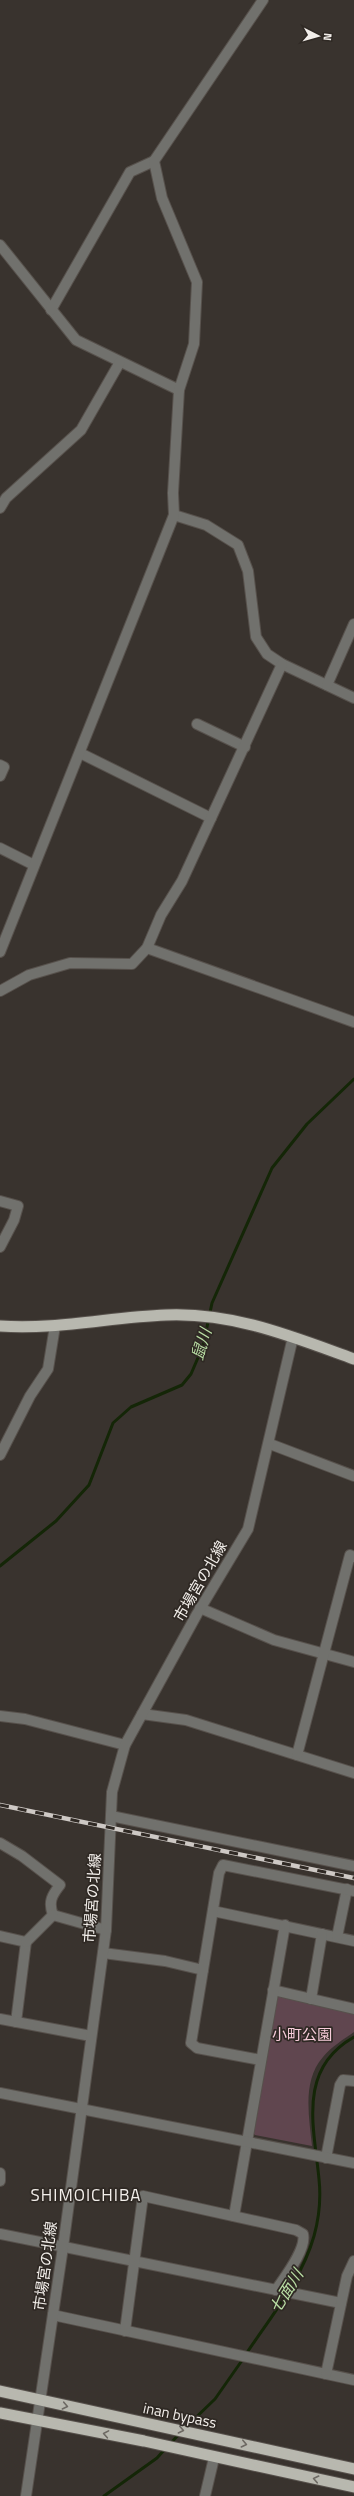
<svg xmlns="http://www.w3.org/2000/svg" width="354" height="2496" viewBox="0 0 354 2496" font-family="'Titillium Web','Noto Sans JP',sans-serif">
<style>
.green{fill:#60464f}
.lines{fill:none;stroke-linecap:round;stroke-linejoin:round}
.stream{stroke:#142607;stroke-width:3}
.minor-casing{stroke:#57514c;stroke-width:12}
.tertiary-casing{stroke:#57514c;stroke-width:12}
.trunk-casing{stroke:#57514c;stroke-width:13}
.minor{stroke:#71716d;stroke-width:10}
.tertiary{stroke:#71716d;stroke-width:10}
.trunk{stroke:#b8b8af;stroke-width:11}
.rail-casing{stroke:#cec9c5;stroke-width:4.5}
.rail{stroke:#2f2924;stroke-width:3;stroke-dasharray:9;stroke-linecap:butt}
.oneway{stroke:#6d6963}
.labels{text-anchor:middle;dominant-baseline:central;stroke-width:3.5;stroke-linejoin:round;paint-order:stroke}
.street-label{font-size:15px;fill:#f2eeea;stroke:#2f2924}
.park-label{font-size:15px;fill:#f7ccda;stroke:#2f2924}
.water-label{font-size:16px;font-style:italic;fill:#b9dea4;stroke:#2f2924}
.quarter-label{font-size:17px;letter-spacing:1px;fill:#f2eeea;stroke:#2f2924}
</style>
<rect width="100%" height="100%" fill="#39332e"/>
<!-- green -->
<path class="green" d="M 280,1996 L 354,2014 L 354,2032 C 344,2039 331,2047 323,2057 C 302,2081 309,2116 312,2146 L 255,2135 L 253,2133 L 275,1999 Z"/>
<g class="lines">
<!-- stream -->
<g class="stream">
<path d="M 0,1566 L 56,1521 L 89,1485 L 113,1423 L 131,1407 L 182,1385 L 191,1374 L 203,1346 L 212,1303 L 272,1168 L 307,1124 L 354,1079"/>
<path d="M 246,2354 C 270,2318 302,2279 314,2236 C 319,2218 321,2198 319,2179 C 314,2127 297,2069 354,2037"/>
<path d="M 184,2429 L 215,2399 L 243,2359"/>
<path d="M 170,2444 L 180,2433"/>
<path d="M 104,2496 L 157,2458 L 165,2449"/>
</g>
<!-- minor casing -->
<g class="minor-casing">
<g id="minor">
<path d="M 0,245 L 76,340 L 179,390"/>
<path d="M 51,310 L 130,172 L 154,161"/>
<path d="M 0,508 L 6,498 L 81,430 L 120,362"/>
<path d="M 174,515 L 206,525 L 238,545 L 248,571 L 256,637 L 267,654 L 282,664 L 354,698"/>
<path d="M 327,685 L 354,624"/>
<path d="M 197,724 L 245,747"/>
<path d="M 80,753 L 211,818"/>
<path d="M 0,765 L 4,767 L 0,776"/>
<path d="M 0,848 L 34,865"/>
<path d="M 147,948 L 354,1022"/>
<path d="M 0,952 L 174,515 L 173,493 L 179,390 L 194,344 L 197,282 L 162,198 L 154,161 L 263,0"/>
<path d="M 0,991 L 29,975 L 70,963 L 132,964 L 147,948 L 161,915 L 182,881 L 282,664"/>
<path d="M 0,1201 L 18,1206 L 14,1220 L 0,1247"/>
<path d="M 270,1444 L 354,1476"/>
<path d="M 0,1455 L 30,1396 L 48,1369 L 55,1326"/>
<path d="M 200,1608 L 274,1640 L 354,1662"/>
<path d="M 142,1714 L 186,1720 L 354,1773"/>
<path d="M 0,1716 L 25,1719 L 125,1745"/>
<path d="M 297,1755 L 350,1555 L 354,1557"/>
<path d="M 111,1816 L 354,1866"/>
<path d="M 0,1843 L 22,1856 L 60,1885 C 52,1895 48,1902 53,1915 L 106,1930"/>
<path d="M 213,1911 L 354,1941"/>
<path d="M 0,1936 L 26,1942 L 16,2022"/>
<path d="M 337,1937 L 347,1889"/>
<path d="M 26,1942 L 53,1915"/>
<path d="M 103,1953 L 165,1961 L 203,1970"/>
<path d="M 273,1990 L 354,2009"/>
<path d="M 311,1999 L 322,1934"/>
<path d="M 0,2019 L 91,2036"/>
<path d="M 261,2060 L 197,2048 L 191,2043 L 219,1873 L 223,1865 L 354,1891"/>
<path d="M 326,2158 L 340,2085 L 343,2080 L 354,2081"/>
<path d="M 0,2173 L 0,2181"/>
<path d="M 234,2216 L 285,1925"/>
<path d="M 0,2234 L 341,2303"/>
<path d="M 53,2315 L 354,2380"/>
<path d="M 125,2331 L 143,2196 L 296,2230 L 303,2234 C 307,2249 284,2278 276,2290"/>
<path d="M 326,2374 L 347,2276 L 354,2261"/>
<path d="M 205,2496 L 214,2458"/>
</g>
</g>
<!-- tertiary casing -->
<g class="tertiary-casing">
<g id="tertiary">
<path d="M 0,2093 L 354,2163"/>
<path d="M 26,2496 L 63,2247 L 106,1930 L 112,1792 L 125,1745 L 197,1614 L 248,1529 L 293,1337"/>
</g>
</g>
<!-- trunk casing -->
<g class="trunk-casing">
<g id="trunk">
<path d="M 0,1326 C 56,1330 111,1317 166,1315 C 233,1312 293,1337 354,1359"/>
<path d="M 0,2391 L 354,2469"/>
<path d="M 0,2413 L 144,2441 L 354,2487"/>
</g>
</g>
<!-- minor -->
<use href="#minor" class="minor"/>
<!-- tertiary -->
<use href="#tertiary" class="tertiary"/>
<!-- trunk -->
<use href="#trunk" class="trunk"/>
<!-- rail casing -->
<g class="rail-casing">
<path id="rail" d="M 0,1805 L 354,1878"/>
</g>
<!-- rail -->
<use href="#rail" class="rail"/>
</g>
<!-- one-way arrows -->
<defs><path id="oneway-chevron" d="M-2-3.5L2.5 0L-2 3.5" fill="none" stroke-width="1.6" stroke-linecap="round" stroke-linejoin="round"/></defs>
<g class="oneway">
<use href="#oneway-chevron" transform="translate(65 2406) rotate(12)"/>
<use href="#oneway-chevron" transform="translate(181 2430) rotate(12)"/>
<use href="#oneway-chevron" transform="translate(106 2434) rotate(-170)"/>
<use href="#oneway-chevron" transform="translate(244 2444) rotate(13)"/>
<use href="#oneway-chevron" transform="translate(316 2479) rotate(-168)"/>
</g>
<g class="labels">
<!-- street labels -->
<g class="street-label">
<text transform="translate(200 1581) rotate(-60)">市場宮の北線</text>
<text transform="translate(92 1898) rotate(-86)">市場宮の北線</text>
<text transform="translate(45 2266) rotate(-82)">市場宮の北線</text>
<text transform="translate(180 2415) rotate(12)">inan bypass</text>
</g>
<!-- park labels -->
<g class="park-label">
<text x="302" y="2034">小町公園</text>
</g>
<!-- water labels -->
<g class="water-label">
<text transform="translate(201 1344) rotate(-73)">鼠川</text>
<text transform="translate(286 2291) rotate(-58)">七面川</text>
</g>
<!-- quarter labels -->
<g class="quarter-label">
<text x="86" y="2195">SHIMOICHIBA</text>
</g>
</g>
<!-- north arrow -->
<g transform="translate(318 36) rotate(96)" stroke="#2f2924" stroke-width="3" paint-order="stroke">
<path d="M0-3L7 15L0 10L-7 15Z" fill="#f2eeea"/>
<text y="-6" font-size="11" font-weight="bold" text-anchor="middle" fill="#f2eeea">N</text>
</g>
</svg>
